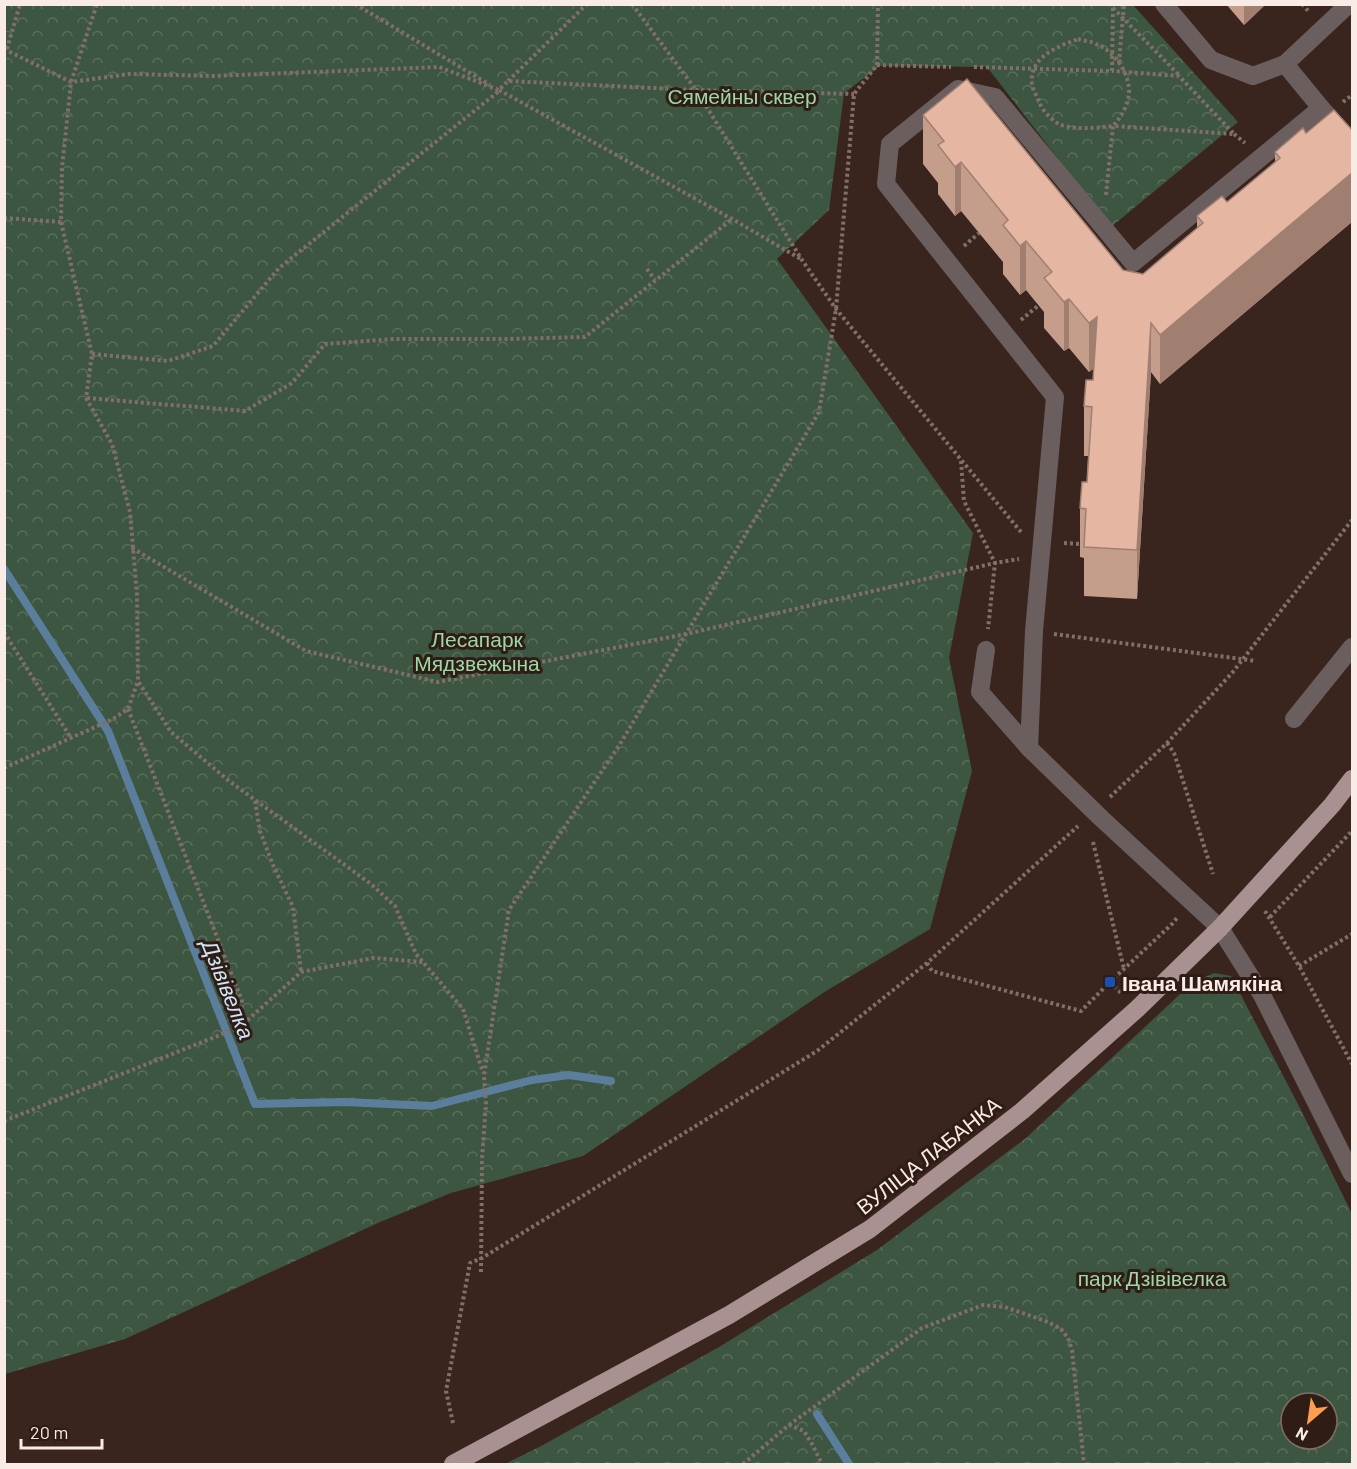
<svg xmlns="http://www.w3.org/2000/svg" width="1357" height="1469" viewBox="0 0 1357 1469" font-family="Barlow,sans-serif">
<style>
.park{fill:url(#park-crowns);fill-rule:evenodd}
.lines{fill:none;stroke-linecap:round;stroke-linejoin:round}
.stream{stroke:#5b7e9c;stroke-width:8}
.path{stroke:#816f68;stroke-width:4;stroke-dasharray:3 3;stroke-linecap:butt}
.minor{stroke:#6a5f5e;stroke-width:18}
.major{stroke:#a99191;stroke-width:18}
.wall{fill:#c59d8b}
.shaded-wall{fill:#a07f71}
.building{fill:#e5b6a2;stroke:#a07f71;stroke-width:1.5}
.transit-dot{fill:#1a4fb4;stroke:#2f1c14;stroke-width:2}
.labels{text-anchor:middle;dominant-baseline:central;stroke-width:6;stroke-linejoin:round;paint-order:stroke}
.park-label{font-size:21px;fill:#9bd8a8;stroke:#2f1c14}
.poi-label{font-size:21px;font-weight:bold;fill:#f9ebe6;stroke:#2f1c14;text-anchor:start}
.street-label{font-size:21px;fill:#f9ebe6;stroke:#2f1c14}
.water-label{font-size:22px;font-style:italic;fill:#cee5f9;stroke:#2f1c14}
</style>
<defs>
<pattern id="park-crowns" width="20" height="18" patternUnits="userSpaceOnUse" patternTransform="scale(1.5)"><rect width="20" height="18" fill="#3c5641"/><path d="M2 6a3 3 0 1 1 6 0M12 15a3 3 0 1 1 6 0" fill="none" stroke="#596e5c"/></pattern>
</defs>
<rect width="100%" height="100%" fill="#39251d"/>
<!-- park -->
<g class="park">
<path d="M 5,5 L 1133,5 L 1238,122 L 1111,227 L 987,67 L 880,66 L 844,93 L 829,210 L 777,259 L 973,533 L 949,658 L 972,771 L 930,929 L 826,991 L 583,1156 L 451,1193 L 380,1222 L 125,1339 L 5,1374 Z"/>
<path d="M 1214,973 L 1231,976 L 1300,1108 L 1352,1214 L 1352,1464 L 505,1464 L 543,1445 L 719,1347 L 877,1250 L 1026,1138 L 1192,983 ZM 1291,1403 L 1327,1403 L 1327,1439 L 1291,1439 Z"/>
</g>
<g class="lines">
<!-- stream -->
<g class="stream">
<path d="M 4,569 L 108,731 L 255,1104 L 345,1102 L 432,1106 L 532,1080 L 569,1075 L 611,1081"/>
<path d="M 817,1414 L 849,1464"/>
</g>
<!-- path -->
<g class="path">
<path d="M 355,4 L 490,85"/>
<path d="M 632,4 L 696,90 L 802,260 L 836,309 L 1021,532"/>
<path d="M 1302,4 L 1310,13"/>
<path d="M 1113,8 L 1179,75"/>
<path d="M 1078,39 C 1084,41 1091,41 1096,44 C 1114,51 1130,73 1129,93 C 1128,106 1121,117 1113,126 C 1095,128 1078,130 1061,125 C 1053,122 1042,110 1039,102 C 1037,96 1033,90 1032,84 C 1029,57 1057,47 1078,39 Z"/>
<path d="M 4,49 L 71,82 L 129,74 L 213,76 L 439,67 L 499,90 L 508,81 L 696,90 L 854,94"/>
<path d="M 7,49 L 20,4"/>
<path d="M 1119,63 L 1124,4"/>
<path d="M 877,65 L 951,67"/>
<path d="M 974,67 L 1112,71 L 1113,7 L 1110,4"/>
<path d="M 508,81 L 587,4"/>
<path d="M 499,90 L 732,219 L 801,259"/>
<path d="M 1343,102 L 1352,95"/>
<path d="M 1234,134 L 1245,143"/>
<path d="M 1106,195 L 1113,126 L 1234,134 L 1179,76 L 1112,71"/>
<path d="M 4,218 L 61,222 L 62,168 L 71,82 L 97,4"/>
<path d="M 61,222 L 92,354 L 86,398 L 112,444 L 130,512 L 137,595 L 138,681 L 171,732 L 229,781 L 371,884 L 395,906 L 416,954 L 463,1009 L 483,1073"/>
<path d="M 964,246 L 979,233"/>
<path d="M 647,269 L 655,280"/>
<path d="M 1021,320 L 1039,305"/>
<path d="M 92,354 L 168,361 L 213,346 L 279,268 L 499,91"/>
<path d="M 87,398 L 245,411 L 292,383 L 325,344 L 394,339 L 507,339 L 585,337 L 732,219"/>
<path d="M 961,461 L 964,501 L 995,563 L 988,629"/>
<path d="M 1064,543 L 1081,544"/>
<path d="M 132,548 L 306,651 L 438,682 L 686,634 L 995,563 L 1019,559"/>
<path d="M 4,632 L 26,667 L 71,738"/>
<path d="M 1054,634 L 1256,661"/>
<path d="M 128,709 L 242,1001 L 240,1027"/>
<path d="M 1167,743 L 1174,753 L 1213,874"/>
<path d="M 4,768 L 113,719 L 128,709 L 138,681"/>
<path d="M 1110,797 L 1167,743 L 1232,673 L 1352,520"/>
<path d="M 255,801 L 260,831 L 273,865 L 293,907 L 301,972"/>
<path d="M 1093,842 L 1124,969"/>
<path d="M 1265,911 L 1299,966 L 1352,1064"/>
<path d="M 1270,917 L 1352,831"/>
<path d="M 927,963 L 932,971 L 1081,1011 L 1110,982 L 1172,924 L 1177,918"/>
<path d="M 1299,966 L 1352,934"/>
<path d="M 1110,982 L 1122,994"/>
<path d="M 4,1121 L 240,1027 L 301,972 L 373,958 L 423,962"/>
<path d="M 481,1272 L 482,1159 L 486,1104 L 484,1076 L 509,910 L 620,744 L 819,412 L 836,309 L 854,94 L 877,65 L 878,4"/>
<path d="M 453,1423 L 446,1391 L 470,1263 L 482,1258 L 817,1051 L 927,963 L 1078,826"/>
<path d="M 789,1425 L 922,1328 L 983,1305 L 1005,1307 L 1048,1322 L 1061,1329 L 1068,1338 L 1072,1350 L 1084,1464"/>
<path d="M 743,1464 L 789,1425 L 804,1431 L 812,1444 L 822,1464"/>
</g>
<!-- minor -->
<g class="minor">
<path d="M 1164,4 L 1211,60 L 1253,76 L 1285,64 L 1349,4"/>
<path d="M 1285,64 L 1321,108 L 1352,143"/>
<path d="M 1321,108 L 1133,263 L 995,97 L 958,89 L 890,144 L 886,184 L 1055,397 L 1034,631 L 1029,748 L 1101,818 L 1220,928 L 1262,995 L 1352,1174"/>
<path d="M 986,650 L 980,692 L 1029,748"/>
<path d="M 1294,719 L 1352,647"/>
</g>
<!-- major -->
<path class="major" d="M 453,1464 L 729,1315 L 870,1229 L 1022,1111 L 1137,1009 L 1220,928 L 1332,805 L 1352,779"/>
</g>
<!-- wall -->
<g class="wall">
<path d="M 1226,4 L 1266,4 L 1244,25 Z"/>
<path d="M 923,115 L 1123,270 L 1143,274 L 1197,228 L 1197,216 L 1227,202 L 1275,162 L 1275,152 L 1306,133 L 1353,131 L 1353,221 L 1160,384 L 1151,372 L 1137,599 L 1084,596 L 1084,558 L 1080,557 L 1080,508 L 1087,482 L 1088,456 L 1084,456 L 1084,406 L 1093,380 L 1093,369 L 1089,372 L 1069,348 L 1064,351 L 1044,328 L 1044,312 L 1026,290 L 1020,295 L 1003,274 L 1003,262 L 961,211 L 955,216 L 938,194 L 938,183 L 923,164 Z"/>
</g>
<!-- shaded-wall -->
<g class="shaded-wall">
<path d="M 1244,4 L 1266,4 L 1244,25 Z"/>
<path d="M 961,162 L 961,211 L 955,216 L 955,167 Z"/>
<path d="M 1353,172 L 1353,221 L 1160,384 L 1160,335 Z"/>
<path d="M 1026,241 L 1026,290 L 1020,295 L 1020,246 Z"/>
<path d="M 1069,299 L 1069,348 L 1064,351 L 1064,302 Z"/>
<path d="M 1097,317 L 1097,366 L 1089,372 L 1089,323 Z"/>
<path d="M 1151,323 L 1151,372 L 1137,599 L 1137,550 Z"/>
</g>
<!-- building -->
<path class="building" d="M 967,79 L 1123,270 L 1143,274 L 1203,223 L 1197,216 L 1222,196 L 1227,202 L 1280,158 L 1275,152 L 1303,128 L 1306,133 L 1334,110 L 1353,131 L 1353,172 L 1160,335 L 1151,323 L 1137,550 L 1084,547 L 1086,509 L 1080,508 L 1082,482 L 1087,482 L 1092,407 L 1084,406 L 1086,380 L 1093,380 L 1097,317 L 1089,323 L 1069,299 L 1064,302 L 1044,278 L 1052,272 L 1026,241 L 1020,246 L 1003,225 L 1008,220 L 961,162 L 955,167 L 938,145 L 944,141 L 923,115 Z"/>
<!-- markers -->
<rect class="transit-dot" x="1104" y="976" width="12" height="12" rx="3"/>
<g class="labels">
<!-- park labels -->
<g class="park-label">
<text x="742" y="95">Сямейны сквер</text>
<text x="477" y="638">Лесапарк<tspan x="477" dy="24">Мядзвежына</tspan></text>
<text x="1152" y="1277">парк Дзівівелка</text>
</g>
<!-- poi labels -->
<g class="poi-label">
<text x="1122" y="982">Івана Шамякіна</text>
</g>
<!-- street labels -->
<g class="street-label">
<text transform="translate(928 1155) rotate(-38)">ВУЛІЦА ЛАБАНКА</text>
</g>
<!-- water labels -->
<g class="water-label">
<text transform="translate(229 989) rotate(68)">Дзівівелка</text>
</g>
</g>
<!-- border -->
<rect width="1357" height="1469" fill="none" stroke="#f9ebe6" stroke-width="12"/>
<!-- north arrow -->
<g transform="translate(1309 1421) rotate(209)"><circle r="28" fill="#2f1c14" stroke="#806f68" stroke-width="1.5"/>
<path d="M0-4.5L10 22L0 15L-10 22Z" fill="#fb9e50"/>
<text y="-9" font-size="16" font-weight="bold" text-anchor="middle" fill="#f9ebe6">N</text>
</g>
<!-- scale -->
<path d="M21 1439v9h81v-9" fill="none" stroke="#f9ebe6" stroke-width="3"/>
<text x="30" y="1439" font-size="18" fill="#f9ebe6" stroke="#2f1c14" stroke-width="4.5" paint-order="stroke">20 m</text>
</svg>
